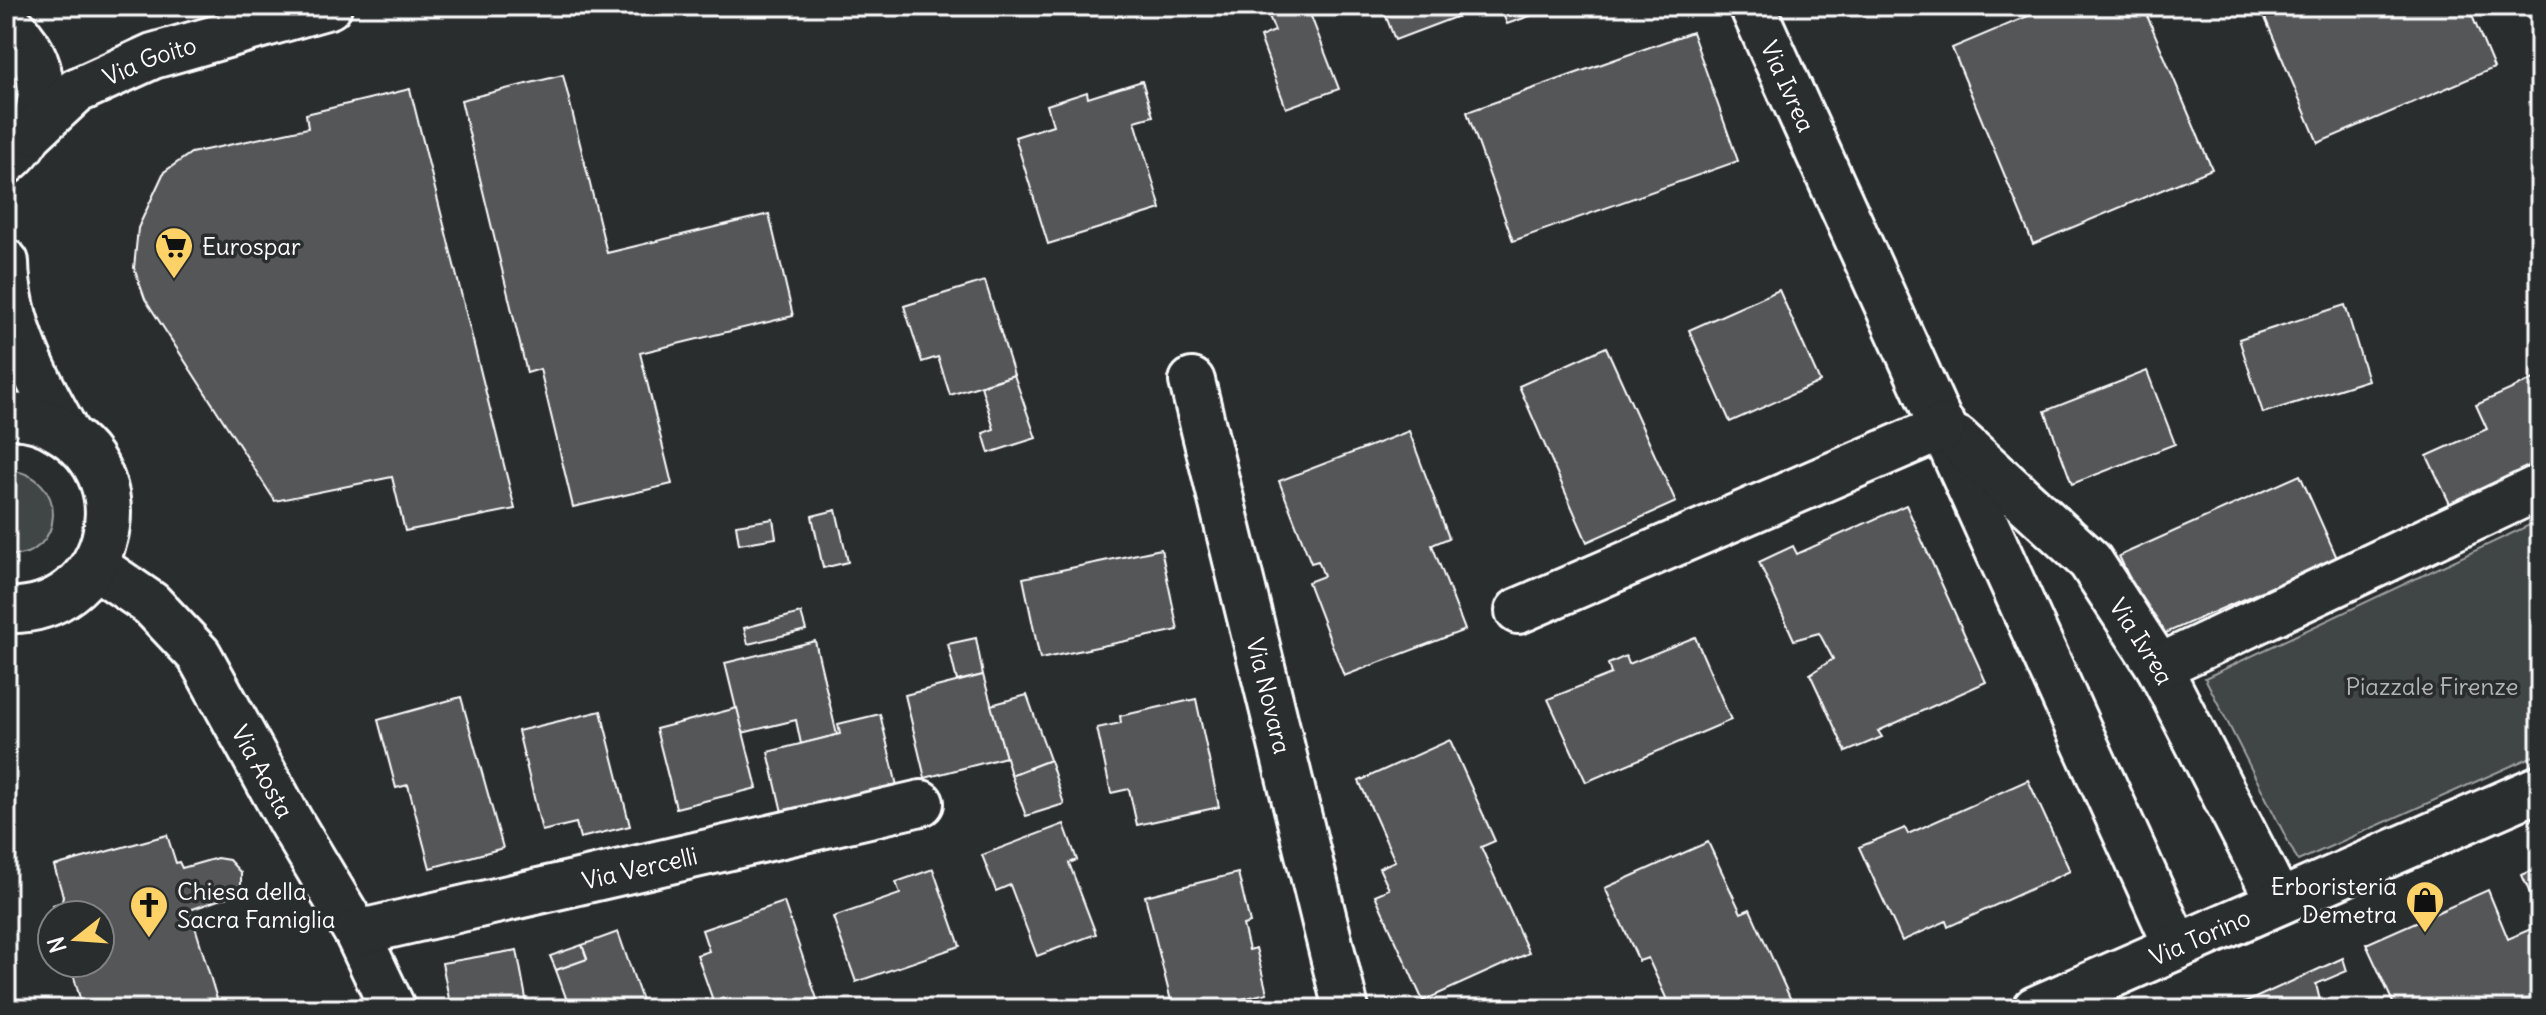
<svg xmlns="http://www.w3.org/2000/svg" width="2546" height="1015" viewBox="0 0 2546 1015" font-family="Delius,sans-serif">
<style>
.green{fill:#414445;stroke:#a0a2a2;stroke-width:2}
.building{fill:#555758;stroke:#fff;stroke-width:2}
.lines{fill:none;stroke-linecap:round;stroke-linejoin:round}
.minor-casing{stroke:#fff;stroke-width:50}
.secondary-casing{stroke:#fff;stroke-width:50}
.minor{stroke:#2a2d2e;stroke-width:44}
.secondary{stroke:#2a2d2e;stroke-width:44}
.labels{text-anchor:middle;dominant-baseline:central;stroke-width:7;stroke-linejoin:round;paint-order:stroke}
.street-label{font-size:24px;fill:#fff;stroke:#2a2d2e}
.poi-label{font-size:24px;fill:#fff;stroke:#2a2d2e;text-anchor:start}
.park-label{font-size:24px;fill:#b3b4b5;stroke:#2a2d2e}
</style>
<rect width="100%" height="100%" fill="#2a2d2e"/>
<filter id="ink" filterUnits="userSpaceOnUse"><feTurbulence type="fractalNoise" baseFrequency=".0125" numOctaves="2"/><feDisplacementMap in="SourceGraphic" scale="16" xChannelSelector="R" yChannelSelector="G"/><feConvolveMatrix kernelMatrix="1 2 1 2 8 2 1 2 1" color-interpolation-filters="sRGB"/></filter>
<g filter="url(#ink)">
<!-- green -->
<g class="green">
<path d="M 6,470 C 72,473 65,561 6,555 Z"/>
<path d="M 2540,520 L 2540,753 L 2298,861 L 2205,678 Z"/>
</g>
<!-- building -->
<g class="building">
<path d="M 1265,6 L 1307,6 L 1339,89 L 1286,108 L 1260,37 L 1275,31 Z"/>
<path d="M 1382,6 L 1482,6 L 1482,7 L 1395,40 Z"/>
<path d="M 1500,6 L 1536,6 L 1538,13 L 1507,24 Z"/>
<path d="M 2052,6 L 2143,6 L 2212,169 L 2033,244 L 1952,48 Z"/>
<path d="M 2260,6 L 2468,6 L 2494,68 L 2318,143 Z"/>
<path d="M 1692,32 L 1738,161 L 1513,241 L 1467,112 Z"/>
<path d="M 563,75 L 607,253 L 769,214 L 793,316 L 640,353 L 672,484 L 573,507 L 540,369 L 527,373 L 461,100 Z"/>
<path d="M 1142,81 L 1153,116 L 1135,121 L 1161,209 L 1048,244 L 1015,137 L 1053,125 L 1047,105 L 1087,92 L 1088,98 Z"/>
<path d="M 410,89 L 515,509 L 405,531 L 392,477 L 275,501 L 145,299 L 134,268 L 138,228 L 164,172 L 191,153 L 308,128 L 306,114 Z"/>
<path d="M 985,281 L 1014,375 L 950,395 L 938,357 L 922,362 L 904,306 Z"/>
<path d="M 1779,290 L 1820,382 L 1730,422 L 1689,330 Z"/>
<path d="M 2345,305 L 2368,380 L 2263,413 L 2239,339 Z"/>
<path d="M 1606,347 L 1676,502 L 1587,542 L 1519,386 Z"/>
<path d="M 2147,371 L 2175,444 L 2072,484 L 2045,411 Z"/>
<path d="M 1014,375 L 1036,438 L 989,453 L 983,433 L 994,429 L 981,386 Z"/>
<path d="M 2536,378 L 2540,387 L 2540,466 L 2451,506 L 2427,456 L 2487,429 L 2476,405 Z"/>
<path d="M 1409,431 L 1449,538 L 1432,545 L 1465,630 L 1344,676 L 1308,582 L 1324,576 L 1318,561 L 1311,563 L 1279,481 Z"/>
<path d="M 2300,475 L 2337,558 L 2157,637 L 2119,556 Z"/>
<path d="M 1906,505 L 1986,682 L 1878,731 L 1882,737 L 1846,752 L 1810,674 L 1833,659 L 1819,633 L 1794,640 L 1759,562 L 1793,546 L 1797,554 Z"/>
<path d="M 836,510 L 848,562 L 823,568 L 812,516 Z"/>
<path d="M 773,519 L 776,538 L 739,544 L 736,525 Z"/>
<path d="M 1161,549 L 1178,630 L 1040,659 L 1023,578 Z"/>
<path d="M 801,613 L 806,630 L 748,644 L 744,628 Z"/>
<path d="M 1695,637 L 1731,720 L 1586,782 L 1548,699 L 1611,674 L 1608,664 L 1626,656 L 1629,664 Z"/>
<path d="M 976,638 L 983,675 L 957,681 L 948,644 Z"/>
<path d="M 815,641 L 837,735 L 801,744 L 796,720 L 742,733 L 725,663 Z"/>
<path d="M 983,675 L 1006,757 L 925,778 L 905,695 Z"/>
<path d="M 1027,695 L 1050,760 L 1011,775 L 991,705 Z"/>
<path d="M 461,697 L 503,848 L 430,868 L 408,785 L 396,788 L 378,720 Z"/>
<path d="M 1196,699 L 1219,807 L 1137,825 L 1129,789 L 1111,793 L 1097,728 L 1121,723 L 1120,716 Z"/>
<path d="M 737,708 L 757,788 L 676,808 L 656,729 Z"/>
<path d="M 601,711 L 630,826 L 580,838 L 576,823 L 542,831 L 518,731 Z"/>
<path d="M 880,714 L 898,790 L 785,825 L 768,752 L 840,734 L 838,724 Z"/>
<path d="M 1450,740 L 1495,841 L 1481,847 L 1529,953 L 1423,1001 L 1375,895 L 1389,889 L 1379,868 L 1395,861 L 1359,781 Z"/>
<path d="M 1050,760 L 1064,804 L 1026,816 L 1011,775 Z"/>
<path d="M 2028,780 L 2070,871 L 1948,927 L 1946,921 L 1902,941 L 1859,847 L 1905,828 L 1908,834 Z"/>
<path d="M 1064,824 L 1077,860 L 1069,863 L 1096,934 L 1037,956 L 1010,885 L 996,891 L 982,855 Z"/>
<path d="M 167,835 L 176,863 L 179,862 L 182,868 L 217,858 L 229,860 L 241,873 L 241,885 L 233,895 L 190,910 L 220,1009 L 83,1009 L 70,963 L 100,963 L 100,915 L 56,915 L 53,905 L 62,902 L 63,896 L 54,866 Z"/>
<path d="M 1708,842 L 1741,913 L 1750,909 L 1795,1009 L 1671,1009 L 1648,958 L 1639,961 L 1605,888 Z"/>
<path d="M 2540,867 L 2540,916 L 2522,875 Z"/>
<path d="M 933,869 L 960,946 L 856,982 L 833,917 L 900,894 L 896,882 Z"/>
<path d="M 1238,873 L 1250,923 L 1243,925 L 1249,950 L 1256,948 L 1267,993 L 1200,1009 L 1173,1009 L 1145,896 Z"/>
<path d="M 2488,890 L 2508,939 L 2540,925 L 2540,1009 L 2396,1009 L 2366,944 Z"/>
<path d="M 784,902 L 817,999 L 787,1009 L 783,1001 L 761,1009 L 716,1009 L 697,955 L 709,951 L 702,930 Z"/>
<path d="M 618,932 L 645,1009 L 570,1009 L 556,970 L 587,959 L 582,945 Z"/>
<path d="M 582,945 L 587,959 L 556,970 L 550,956 Z"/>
<path d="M 517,950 L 528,1009 L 451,1009 L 442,963 Z"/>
<path d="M 2343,958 L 2347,971 L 2316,984 L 2322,1009 L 2231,1009 Z"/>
</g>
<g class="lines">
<!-- minor casing -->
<g class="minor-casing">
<g id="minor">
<path id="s1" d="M 1752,6 L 2176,945"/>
<path id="s2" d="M 1192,381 L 1346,1009"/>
<path id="s3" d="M 1957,439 L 2090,561 L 2159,667 L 2279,902"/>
<path id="s4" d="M 94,565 L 151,604 L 199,655 L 290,821 L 357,933 L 393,1009"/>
<path d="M 1518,611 L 1944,427"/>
<path d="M 2159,667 L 2540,487"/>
<path id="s5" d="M 357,933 L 921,803"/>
<path id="s6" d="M 2035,1009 L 2540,788"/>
</g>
</g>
<!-- secondary casing -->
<g class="secondary-casing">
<g id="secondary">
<path d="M 6,23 C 16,28 20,36 27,45 C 53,84 40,134 6,162"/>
<path id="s7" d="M 32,132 L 76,91 L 153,56 L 329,6"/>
<path d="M 6,262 C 7,325 38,382 68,435"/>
<path d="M 6,417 C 25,415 43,420 59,430 C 147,481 108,615 6,610"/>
</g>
</g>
<!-- minor -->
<use href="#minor" class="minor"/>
<!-- secondary -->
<use href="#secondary" class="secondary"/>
</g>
</g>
<!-- icons -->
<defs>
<g id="supermarket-pin" transform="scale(2)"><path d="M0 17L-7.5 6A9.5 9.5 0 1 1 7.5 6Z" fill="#ffd166" stroke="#2a2d2e"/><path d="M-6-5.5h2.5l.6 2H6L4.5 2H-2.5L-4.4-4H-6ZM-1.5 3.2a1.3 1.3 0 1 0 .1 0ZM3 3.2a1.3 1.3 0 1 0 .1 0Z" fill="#111"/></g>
<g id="shop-pin" transform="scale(2)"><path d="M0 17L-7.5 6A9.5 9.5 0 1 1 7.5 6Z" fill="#ffd166" stroke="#2a2d2e"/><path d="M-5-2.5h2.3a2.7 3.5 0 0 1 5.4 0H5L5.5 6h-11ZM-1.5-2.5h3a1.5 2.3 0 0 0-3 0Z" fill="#111"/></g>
<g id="church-pin" transform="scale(2)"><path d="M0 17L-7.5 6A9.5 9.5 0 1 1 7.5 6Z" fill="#ffd166" stroke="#2a2d2e"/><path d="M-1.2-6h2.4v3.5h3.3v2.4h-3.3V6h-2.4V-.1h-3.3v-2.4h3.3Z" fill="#111"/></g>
</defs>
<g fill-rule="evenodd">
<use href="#supermarket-pin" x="174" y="246"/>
<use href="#shop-pin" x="2425" y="900"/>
<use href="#church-pin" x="149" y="905"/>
</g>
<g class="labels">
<!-- street labels -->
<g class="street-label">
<text stroke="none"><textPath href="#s7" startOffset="140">Via Goito</textPath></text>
<text stroke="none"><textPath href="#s1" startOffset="88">Via Ivrea</textPath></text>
<text stroke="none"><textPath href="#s3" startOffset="276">Via Ivrea</textPath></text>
<text stroke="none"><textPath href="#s2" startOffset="324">Via Novara</textPath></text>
<text stroke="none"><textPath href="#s4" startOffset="272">Via Aosta</textPath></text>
<text stroke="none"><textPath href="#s5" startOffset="290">Via Vercelli</textPath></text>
<text stroke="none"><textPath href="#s6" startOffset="180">Via Torino</textPath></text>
</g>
<!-- poi labels -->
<g class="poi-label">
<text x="202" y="246">Eurospar</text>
<text x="2397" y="886" text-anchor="end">Erboristeria<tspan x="2397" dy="28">Demetra</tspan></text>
<text x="177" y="891">Chiesa della<tspan x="177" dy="28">Sacra Famiglia</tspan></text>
</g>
<!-- park labels -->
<g class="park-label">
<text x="2432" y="686">Piazzale Firenze</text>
</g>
</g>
<!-- margin -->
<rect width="2546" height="1015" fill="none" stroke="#2a2d2e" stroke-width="32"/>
<rect x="16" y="16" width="2514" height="983" fill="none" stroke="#fff" stroke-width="3" filter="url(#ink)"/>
<!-- north arrow -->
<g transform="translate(76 939) rotate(253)"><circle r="38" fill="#2a2d2e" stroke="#7f8182" stroke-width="2"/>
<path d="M0-6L14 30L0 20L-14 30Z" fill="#ffd166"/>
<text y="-12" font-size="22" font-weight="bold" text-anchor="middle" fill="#ffffff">N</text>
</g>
</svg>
